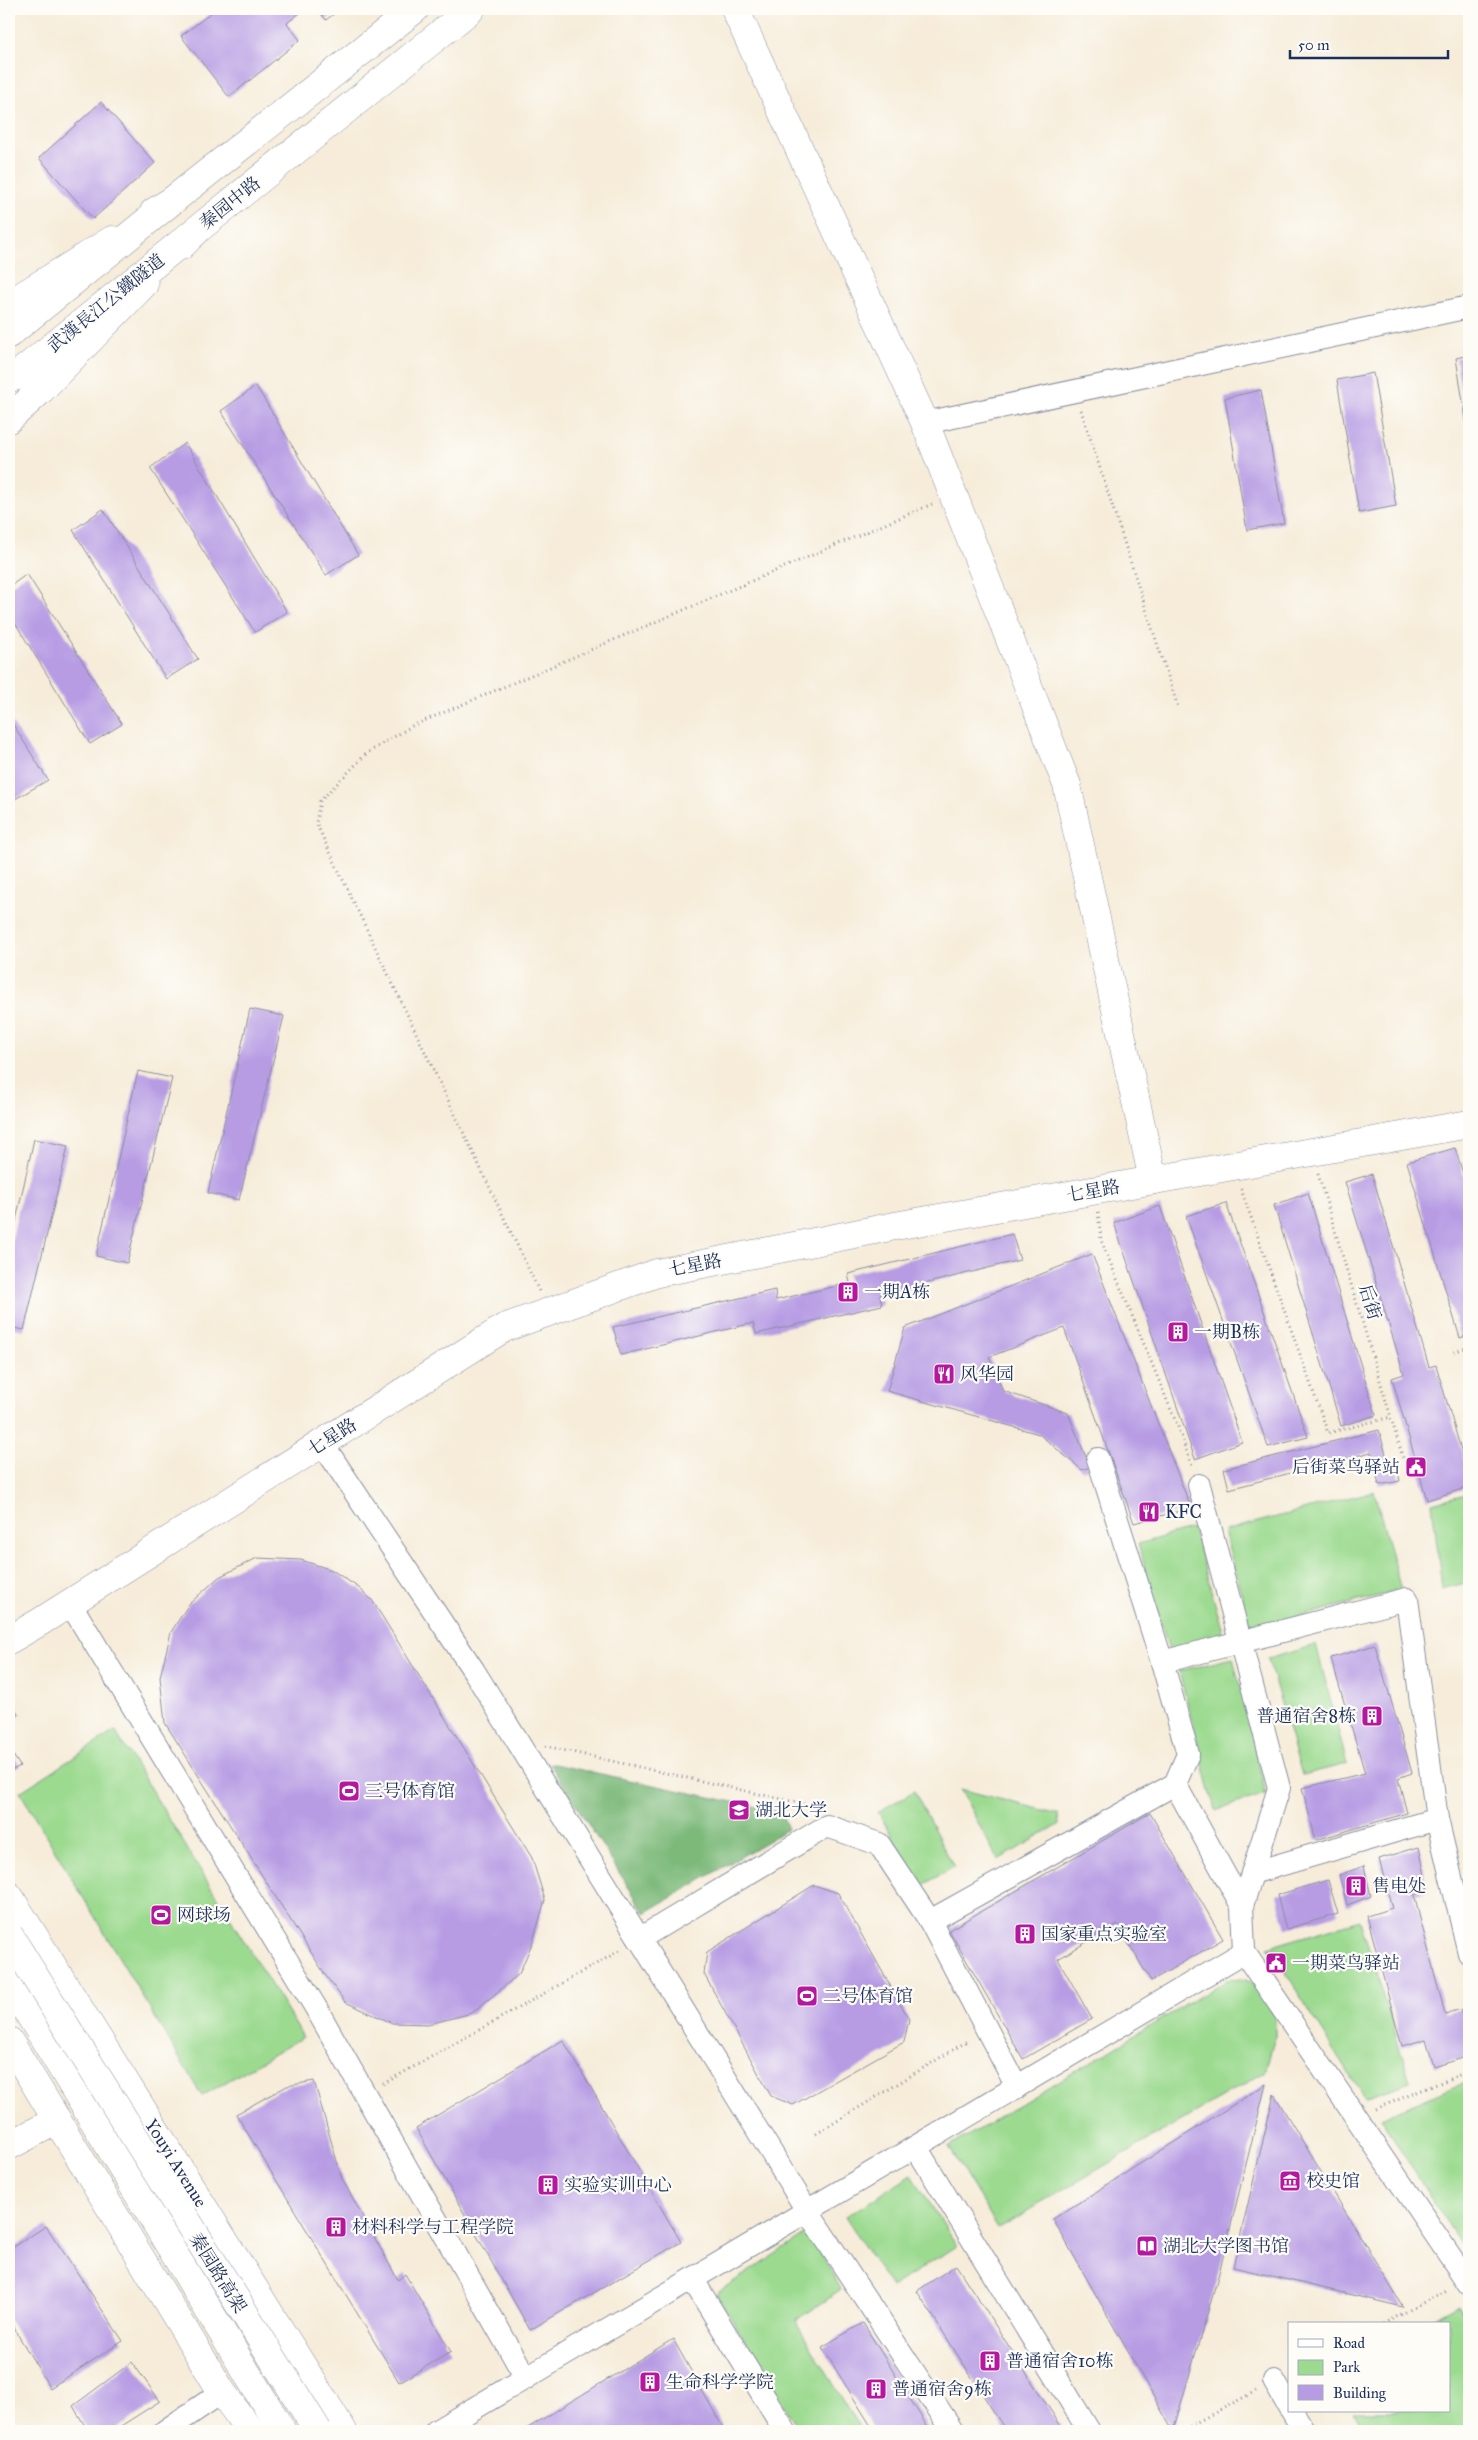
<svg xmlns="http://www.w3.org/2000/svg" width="1478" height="2440" viewBox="0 0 1478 2440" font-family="'IM FELL Great Primer','Noto Serif SC',serif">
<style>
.green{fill:#9cda90;stroke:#5c8477}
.forest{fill:#7dba7a;stroke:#4c746c}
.building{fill:#b79ce4}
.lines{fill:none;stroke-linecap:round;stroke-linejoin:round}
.street-casing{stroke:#888e9c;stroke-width:24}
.secondary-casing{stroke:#888e9c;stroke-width:29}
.primary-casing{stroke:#888e9c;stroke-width:29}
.path{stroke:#888e9c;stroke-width:3;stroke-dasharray:1 4;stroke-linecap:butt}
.street{stroke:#fff;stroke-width:22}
.secondary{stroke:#fff;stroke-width:28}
.primary{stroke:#fff;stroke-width:28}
.primary-bridge-casing{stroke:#888e9c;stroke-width:29;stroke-linecap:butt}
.primary-bridge{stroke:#fff;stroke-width:28}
.labels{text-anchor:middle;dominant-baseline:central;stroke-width:4.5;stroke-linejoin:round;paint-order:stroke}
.street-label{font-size:18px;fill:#1b2f5e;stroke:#fdfcf7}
.poi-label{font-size:18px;fill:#1b2f5e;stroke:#fdfcf7;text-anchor:start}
</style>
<rect width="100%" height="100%" fill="#fdfcf7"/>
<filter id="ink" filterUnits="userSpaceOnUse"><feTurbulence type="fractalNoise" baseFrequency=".02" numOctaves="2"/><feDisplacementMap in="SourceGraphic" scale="10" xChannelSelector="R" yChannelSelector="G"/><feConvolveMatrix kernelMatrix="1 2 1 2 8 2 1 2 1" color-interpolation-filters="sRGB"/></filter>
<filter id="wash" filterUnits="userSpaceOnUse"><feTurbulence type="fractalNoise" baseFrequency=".0096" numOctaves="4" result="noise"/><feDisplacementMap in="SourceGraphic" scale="20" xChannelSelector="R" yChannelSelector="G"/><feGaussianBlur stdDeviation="1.12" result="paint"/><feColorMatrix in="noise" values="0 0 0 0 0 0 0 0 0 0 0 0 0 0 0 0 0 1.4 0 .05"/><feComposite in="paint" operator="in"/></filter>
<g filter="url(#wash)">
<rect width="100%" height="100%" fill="#f6ecd9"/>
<!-- green -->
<g class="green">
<path d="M 1374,1491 L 1401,1590 L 1251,1629 L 1224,1531 Z"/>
<path d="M 1469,1493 L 1469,1582 L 1442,1589 L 1432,1503 Z"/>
<path d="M 1193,1528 L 1224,1635 L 1169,1651 L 1138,1544 Z"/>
<path d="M 1316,1645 L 1347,1764 L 1302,1775 L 1268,1659 Z"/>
<path d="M 1233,1658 L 1266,1794 L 1215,1810 L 1179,1671 Z"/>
<path d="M 115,1731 L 303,2037 L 202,2096 L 20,1792 Z"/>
<path d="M 960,1789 L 1058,1814 L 1059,1825 L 998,1860 Z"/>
<path d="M 914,1791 L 954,1867 L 921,1886 L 878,1812 Z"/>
<path d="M 1360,1920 L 1410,2081 L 1364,2097 L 1269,1947 Z"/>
<path d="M 1242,1979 L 1254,1983 L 1275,2016 L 1275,2037 L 1265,2072 L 998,2228 L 949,2147 L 1227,1980 Z"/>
<path d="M 1469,2081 L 1469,2253 L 1467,2254 L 1380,2118 Z"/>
<path d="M 912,2175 L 957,2246 L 891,2288 L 845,2217 Z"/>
<path d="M 809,2232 L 841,2289 L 795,2321 L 862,2431 L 800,2431 L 716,2293 Z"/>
<path d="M 1458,2305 L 1469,2324 L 1469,2431 L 1366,2431 L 1353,2411 L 1449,2411 L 1449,2324 L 1423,2324 Z"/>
</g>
<!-- forest -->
<path class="forest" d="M 549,1763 L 781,1812 L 788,1829 L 645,1913 Z"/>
<g id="blocks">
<!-- building -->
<g class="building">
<path d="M 216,9 L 305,9 L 287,23 L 300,40 L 229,97 L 181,36 Z"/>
<path d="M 317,9 L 340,9 L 326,20 Z"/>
<path d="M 101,102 L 155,163 L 93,219 L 39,158 Z"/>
<path d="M 1469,355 L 1469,433 L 1468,433 L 1456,358 Z"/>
<path d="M 1373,373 L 1396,506 L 1359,513 L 1337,380 Z"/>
<path d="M 256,386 L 358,555 L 326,575 L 221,411 Z"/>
<path d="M 1261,390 L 1284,523 L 1247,530 L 1225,398 Z"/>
<path d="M 185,443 L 287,612 L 255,632 L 150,468 Z"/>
<path d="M 103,509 L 198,659 L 166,679 L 73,530 Z"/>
<path d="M 27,574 L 122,724 L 90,744 L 9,613 L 9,587 Z"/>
<path d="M 9,718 L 48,780 L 15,799 L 9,789 Z"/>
<path d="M 250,1009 L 284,1016 L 239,1200 L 208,1193 Z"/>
<path d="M 138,1071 L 172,1078 L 127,1263 L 96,1256 Z"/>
<path d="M 34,1139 L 68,1146 L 24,1330 L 9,1327 L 9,1252 Z"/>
<path d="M 1455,1148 L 1469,1192 L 1469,1335 L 1460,1338 L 1407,1162 Z"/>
<path d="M 1372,1174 L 1429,1367 L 1436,1365 L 1469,1477 L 1469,1487 L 1427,1500 L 1392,1378 L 1404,1374 L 1345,1182 Z"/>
<path d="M 1308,1193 L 1376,1415 L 1341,1426 L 1274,1205 Z"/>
<path d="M 1226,1203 L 1308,1437 L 1268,1447 L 1186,1216 Z"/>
<path d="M 1160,1206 L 1242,1442 L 1195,1459 L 1114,1223 Z"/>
<path d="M 1012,1234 L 1020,1260 L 880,1295 L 882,1305 L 756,1334 L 753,1323 L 621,1355 L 613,1327 L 775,1290 L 776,1300 L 850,1283 L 848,1274 Z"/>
<path d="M 1092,1254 L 1191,1508 L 1134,1523 L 1064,1328 L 989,1357 L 1003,1391 L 1068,1413 L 1090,1467 L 1082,1470 L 1039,1434 L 887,1391 L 905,1328 Z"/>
<path d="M 1379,1430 L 1389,1465 L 1396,1463 L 1400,1481 L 1379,1485 L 1371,1452 L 1229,1489 L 1224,1469 Z"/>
<path d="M 257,1558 L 301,1560 L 332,1570 L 359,1588 L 372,1600 L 532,1858 L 545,1900 L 533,1941 L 519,1974 L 472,2013 L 429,2024 L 392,2023 L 345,2002 L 326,1976 L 165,1723 L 160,1677 L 171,1632 L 189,1604 L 219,1577 Z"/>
<path d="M 1375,1645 L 1412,1773 L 1398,1778 L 1407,1813 L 1316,1840 L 1302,1788 L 1365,1773 L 1331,1658 Z"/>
<path d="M 9,1698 L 19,1715 L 9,1723 Z"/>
<path d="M 9,1749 L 20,1766 L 9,1772 Z"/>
<path d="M 1150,1813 L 1223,1939 L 1151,1981 L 1117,1924 L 1058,1959 L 1092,2019 L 1023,2059 L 949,1930 Z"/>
<path d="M 1419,1847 L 1428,1890 L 1414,1895 L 1445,2014 L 1461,2009 L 1469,2041 L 1469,2056 L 1434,2067 L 1426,2039 L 1402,2046 L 1367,1916 L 1392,1908 L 1379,1859 Z"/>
<path d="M 1364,1866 L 1371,1896 L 1347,1905 L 1339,1875 Z"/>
<path d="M 1328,1880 L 1338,1914 L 1286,1929 L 1277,1895 Z"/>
<path d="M 814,1885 L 838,1893 L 909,2019 L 904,2042 L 793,2105 L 771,2096 L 704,1974 L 707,1952 Z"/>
<path d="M 563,2040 L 681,2242 L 530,2330 L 416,2128 Z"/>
<path d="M 314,2081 L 342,2179 L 398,2280 L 405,2274 L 451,2352 L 399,2382 L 236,2114 L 287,2086 Z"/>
<path d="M 1266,2084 L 1219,2273 L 1173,2431 L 1053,2219 Z"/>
<path d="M 1274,2094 L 1403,2307 L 1233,2267 Z"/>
<path d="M 46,2226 L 123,2341 L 50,2388 L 9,2320 L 9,2250 Z"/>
<path d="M 956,2265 L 1064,2431 L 1006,2431 L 917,2291 Z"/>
<path d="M 863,2323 L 930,2431 L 874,2431 L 822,2347 Z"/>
<path d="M 673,2339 L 725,2431 L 523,2431 Z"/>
<path d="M 132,2362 L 160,2401 L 113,2431 L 88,2431 L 73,2406 Z"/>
</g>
</g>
</g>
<g filter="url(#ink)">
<use href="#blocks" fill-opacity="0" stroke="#888e9c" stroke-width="1"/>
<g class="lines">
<!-- street casing -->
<g class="street-casing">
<g id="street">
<path d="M 925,423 L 1469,307"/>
<path d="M 322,1443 L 474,1671 L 808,2212 L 953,2431"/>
<path d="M 1199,1485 L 1279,1788 L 1242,1906"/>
<path d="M 70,1603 L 316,2008 L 526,2378"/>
<path d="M 1162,1662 L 1407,1599 L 1437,1819 L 1469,1953"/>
<path d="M 1175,1784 L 1242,1906 L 1244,1952"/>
<path d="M 1252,1873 L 1437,1819"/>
<path d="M 930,1921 L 1175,1784 L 1188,1754 L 1162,1662 L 1098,1459"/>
<path d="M 639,1939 L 827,1826 L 879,1844 L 930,1921 L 1017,2087"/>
<path d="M 916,2147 L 1089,2431"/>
<path d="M 693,2280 L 785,2431"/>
<path d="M 1274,2381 L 1289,2407"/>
<path d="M 1292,2411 L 1304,2431"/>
<path d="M 165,2431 L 222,2392"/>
<path d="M 436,2431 L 1244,1952 L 1469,2284"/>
</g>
</g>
<!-- secondary casing -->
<g class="secondary-casing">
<g id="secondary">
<path d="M 735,9 L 925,423 L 1067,785 L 1153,1180"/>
<path d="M 154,212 L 173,200 L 415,9"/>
<path d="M 181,246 L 198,229 L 471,9"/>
<path d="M 9,304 L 112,240"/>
<path d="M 9,419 L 41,390 L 144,284"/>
<path d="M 9,1640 L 40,1622 L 504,1328 L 657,1273 L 895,1226 L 1469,1124"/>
<path d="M 9,2146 L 57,2120"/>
</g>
</g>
<!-- primary casing -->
<g class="primary-casing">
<g id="primary">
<path d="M 9,334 L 173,200"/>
<path d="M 15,377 L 198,229"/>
<path d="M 9,1896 L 343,2431"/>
<path d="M 9,1981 L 282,2431"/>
<path d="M 9,2041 L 222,2392 L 250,2431"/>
</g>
</g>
<!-- path -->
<g class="path">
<path d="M 1081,410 L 1178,707"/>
<path d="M 1318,1174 L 1404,1461"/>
<path d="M 1241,1189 L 1328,1433 L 1391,1417"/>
<path d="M 1098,1212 L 1101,1240 L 1178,1427 L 1192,1466"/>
<path d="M 539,1291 L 316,823 L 320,801 L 367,753 L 412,726 L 932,504"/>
<path d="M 1454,1352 L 1469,1347"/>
<path d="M 545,1746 L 808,1805 L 813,1810"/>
<path d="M 383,2084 L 621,1950"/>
<path d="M 1375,2109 L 1469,2071"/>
<path d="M 816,2134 L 969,2040"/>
<path d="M 1383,2324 L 1447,2290"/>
<path d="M 1180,2431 L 1256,2391"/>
</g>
<!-- street -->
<use href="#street" class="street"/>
<!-- secondary -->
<use href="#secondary" class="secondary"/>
<!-- primary -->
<use href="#primary" class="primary"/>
<!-- primary-bridge casing -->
<g class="primary-bridge-casing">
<path id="primary-bridge" d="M 9,1935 L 318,2431"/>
</g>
<!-- primary-bridge -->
<use href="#primary-bridge" class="primary-bridge"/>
</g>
</g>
<!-- icons -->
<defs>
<g id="building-square" transform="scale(1.125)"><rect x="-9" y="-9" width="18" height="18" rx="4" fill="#b5179e" stroke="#fdfcf7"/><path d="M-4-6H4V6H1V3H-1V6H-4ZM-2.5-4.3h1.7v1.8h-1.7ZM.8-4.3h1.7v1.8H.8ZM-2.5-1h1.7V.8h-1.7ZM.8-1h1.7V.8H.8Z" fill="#fff"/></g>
<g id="restaurant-square" transform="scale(1.125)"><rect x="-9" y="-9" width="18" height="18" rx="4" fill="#b5179e" stroke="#fdfcf7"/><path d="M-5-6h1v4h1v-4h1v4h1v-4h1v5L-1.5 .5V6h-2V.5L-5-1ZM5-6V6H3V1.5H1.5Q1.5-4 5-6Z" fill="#fff"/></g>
<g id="civic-square" transform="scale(1.125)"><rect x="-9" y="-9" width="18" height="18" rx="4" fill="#b5179e" stroke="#fdfcf7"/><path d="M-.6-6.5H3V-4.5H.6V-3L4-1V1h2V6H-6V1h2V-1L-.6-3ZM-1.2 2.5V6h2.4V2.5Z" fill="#fff"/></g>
<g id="stadium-square" transform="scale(1.125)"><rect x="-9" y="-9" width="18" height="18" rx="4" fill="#b5179e" stroke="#fdfcf7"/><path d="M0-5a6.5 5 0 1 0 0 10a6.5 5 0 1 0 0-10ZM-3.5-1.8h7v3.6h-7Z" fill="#fff"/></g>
<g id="university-square" transform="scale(1.125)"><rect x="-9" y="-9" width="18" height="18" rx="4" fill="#b5179e" stroke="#fdfcf7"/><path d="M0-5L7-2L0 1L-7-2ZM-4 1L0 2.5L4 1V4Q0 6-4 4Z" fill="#fff"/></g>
<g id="museum-square" transform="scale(1.125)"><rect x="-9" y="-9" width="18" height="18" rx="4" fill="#b5179e" stroke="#fdfcf7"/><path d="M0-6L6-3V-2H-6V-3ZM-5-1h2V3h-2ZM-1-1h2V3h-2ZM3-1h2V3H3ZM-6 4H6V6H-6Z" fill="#fff"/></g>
<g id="library-square" transform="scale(1.125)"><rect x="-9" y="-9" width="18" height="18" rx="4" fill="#b5179e" stroke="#fdfcf7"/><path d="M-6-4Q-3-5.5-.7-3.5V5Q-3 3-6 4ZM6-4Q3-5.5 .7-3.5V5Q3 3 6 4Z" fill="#fff"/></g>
</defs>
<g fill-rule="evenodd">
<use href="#building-square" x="848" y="1292"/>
<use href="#building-square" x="1178" y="1332"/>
<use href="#restaurant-square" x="944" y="1374"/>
<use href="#civic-square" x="1416" y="1467"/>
<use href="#restaurant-square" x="1149" y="1512"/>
<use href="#building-square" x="1372" y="1716"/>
<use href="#stadium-square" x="349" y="1791"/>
<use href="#university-square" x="739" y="1810"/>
<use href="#building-square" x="1356" y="1886"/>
<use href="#stadium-square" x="161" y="1915"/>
<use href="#building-square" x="1025" y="1934"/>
<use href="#civic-square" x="1276" y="1963"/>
<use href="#stadium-square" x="807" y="1996"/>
<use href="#museum-square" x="1290" y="2181"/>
<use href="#building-square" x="548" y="2185"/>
<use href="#building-square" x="336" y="2227"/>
<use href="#library-square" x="1147" y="2246"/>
<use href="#building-square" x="990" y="2361"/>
<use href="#building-square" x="650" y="2382"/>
<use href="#building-square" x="876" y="2389"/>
</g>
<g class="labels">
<!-- street labels -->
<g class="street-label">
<text transform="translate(230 203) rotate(-39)">秦园中路</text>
<text transform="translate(106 303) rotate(-39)">武漢長江公鐵隧道</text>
<text transform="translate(1093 1191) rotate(-10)">七星路</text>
<text transform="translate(695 1265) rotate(-11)">七星路</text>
<text transform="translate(1370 1302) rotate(73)">后街</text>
<text transform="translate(332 1437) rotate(-32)">七星路</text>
<text transform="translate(176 2163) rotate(58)">Youyi Avenue</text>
<text transform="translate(218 2273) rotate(58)">秦园路高架</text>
</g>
<!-- poi labels -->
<g class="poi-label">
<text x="864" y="1292">一期A栋</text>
<text x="1194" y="1332">一期B栋</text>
<text x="960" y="1374">风华园</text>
<text x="1400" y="1467" text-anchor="end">后街菜鸟驿站</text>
<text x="1165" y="1512">KFC</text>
<text x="1356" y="1716" text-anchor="end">普通宿舍8栋</text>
<text x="365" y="1791">三号体育馆</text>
<text x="755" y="1810">湖北大学</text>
<text x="1372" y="1886">售电处</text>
<text x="177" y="1915">网球场</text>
<text x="1041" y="1934">国家重点实验室</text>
<text x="1292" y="1963">一期菜鸟驿站</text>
<text x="823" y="1996">二号体育馆</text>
<text x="1306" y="2181">校史馆</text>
<text x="564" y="2185">实验实训中心</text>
<text x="352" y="2227">材料科学与工程学院</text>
<text x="1163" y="2246">湖北大学图书馆</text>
<text x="1006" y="2361">普通宿舍10栋</text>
<text x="666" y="2382">生命科学学院</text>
<text x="892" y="2389">普通宿舍9栋</text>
</g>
</g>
<!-- margin -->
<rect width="1478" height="2440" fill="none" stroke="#fdfcf7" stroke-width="30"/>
<!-- legend -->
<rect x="1288" y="2322" width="162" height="90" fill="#fdfcf7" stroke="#a3aaba"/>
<rect x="1298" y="2339" width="25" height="8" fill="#ffffff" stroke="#a3aaba"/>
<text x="1333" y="2348" font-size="15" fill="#1b2f5e">Road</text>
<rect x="1298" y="2360" width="25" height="15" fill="#9cda90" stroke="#a3aaba"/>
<text x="1333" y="2372" font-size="15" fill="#1b2f5e">Park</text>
<rect x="1298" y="2385" width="25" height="15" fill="#b79ce4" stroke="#a3aaba"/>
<text x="1333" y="2398" font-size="15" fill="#1b2f5e">Building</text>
<!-- scale -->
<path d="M1290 50v8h158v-8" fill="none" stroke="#1b2f5e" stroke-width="2.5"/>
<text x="1298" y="50" font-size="15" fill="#1b2f5e" stroke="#fdfcf7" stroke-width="4" paint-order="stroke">50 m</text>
</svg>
